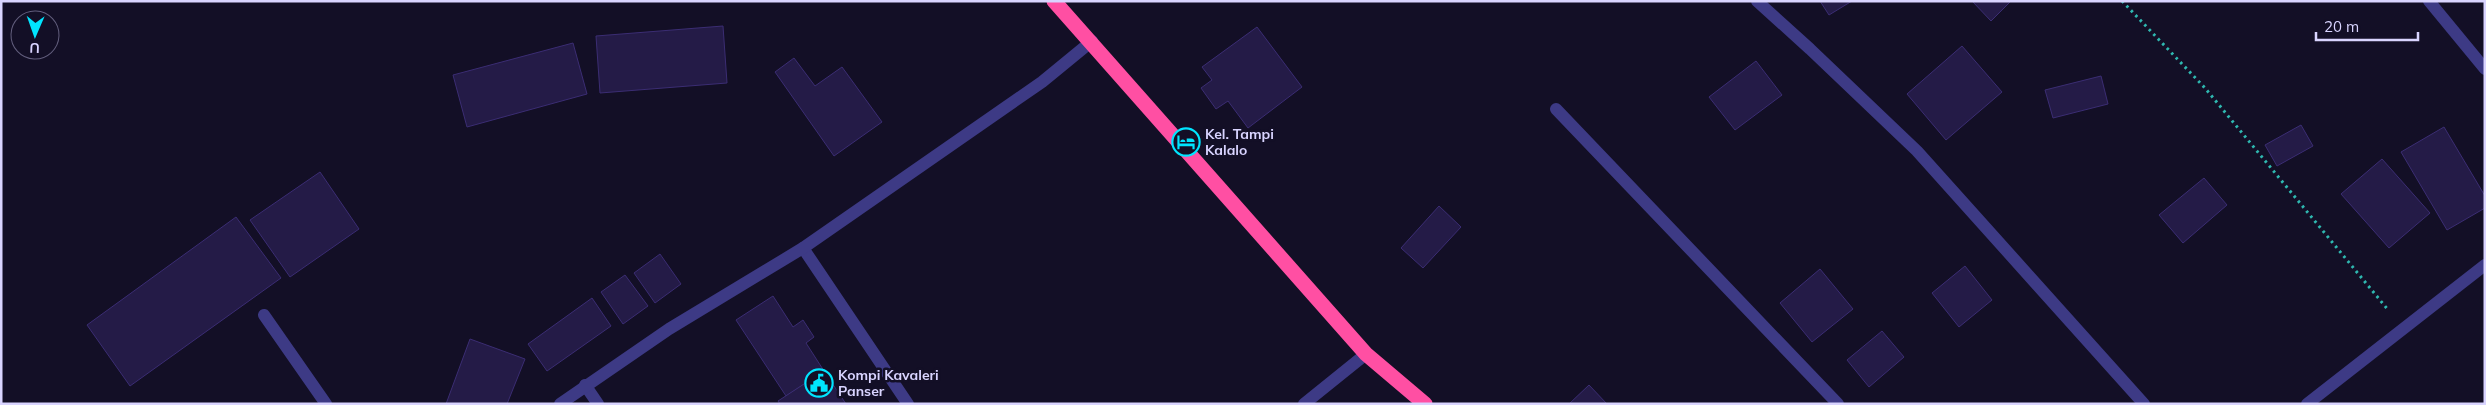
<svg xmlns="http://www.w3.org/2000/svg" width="2486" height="405" viewBox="0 0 2486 405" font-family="Mulish,sans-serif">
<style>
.building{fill:#241b47;stroke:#3b2d73}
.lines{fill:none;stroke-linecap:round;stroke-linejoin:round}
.path{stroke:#2fb8b0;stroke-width:3;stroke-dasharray:2.5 4;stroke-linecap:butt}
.minor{stroke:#3d3a85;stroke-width:12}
.highway{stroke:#ff4fa3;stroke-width:15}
.labels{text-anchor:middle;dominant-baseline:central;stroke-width:5;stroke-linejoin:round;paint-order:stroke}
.poi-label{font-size:14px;font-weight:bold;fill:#d9d4ff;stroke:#130f26;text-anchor:start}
</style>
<rect width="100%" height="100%" fill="#130f26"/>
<!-- building -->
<g class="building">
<path d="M 1820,1 L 1852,1 L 1829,15 Z"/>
<path d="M 1972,1 L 2011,1 L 1991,21 Z"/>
<path d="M 723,26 L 727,83 L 600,93 L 596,36 Z"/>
<path d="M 1257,27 L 1302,87 L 1248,128 L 1228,101 L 1216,109 L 1201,88 L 1212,80 L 1202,67 Z"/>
<path d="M 573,43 L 587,94 L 467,127 L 453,75 Z"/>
<path d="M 1962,46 L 2002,92 L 1946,140 L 1907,94 Z"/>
<path d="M 794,58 L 815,86 L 842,67 L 882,122 L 834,156 L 775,72 Z"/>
<path d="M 1756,61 L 1782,95 L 1735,130 L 1709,97 Z"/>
<path d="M 2101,76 L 2108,104 L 2053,118 L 2045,90 Z"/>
<path d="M 2301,125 L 2313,146 L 2277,166 L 2265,145 Z"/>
<path d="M 2444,127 L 2485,196 L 2485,208 L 2447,230 L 2401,152 Z"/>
<path d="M 2382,159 L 2430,213 L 2389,248 L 2341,194 Z"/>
<path d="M 320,172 L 359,229 L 290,277 L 250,220 Z"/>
<path d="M 2204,178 L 2227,205 L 2183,243 L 2159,215 Z"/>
<path d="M 1439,206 L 1461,227 L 1423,268 L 1401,248 Z"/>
<path d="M 236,217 L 281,278 L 130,386 L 87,325 Z"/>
<path d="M 660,254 L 681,284 L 655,303 L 634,273 Z"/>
<path d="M 1965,266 L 1992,300 L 1959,327 L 1932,293 Z"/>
<path d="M 1820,269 L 1853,309 L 1812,342 L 1780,303 Z"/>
<path d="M 625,275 L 648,306 L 623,324 L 601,292 Z"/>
<path d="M 773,296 L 793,327 L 803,320 L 814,337 L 806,343 L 824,371 L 786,396 L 736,320 Z"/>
<path d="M 592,298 L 611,326 L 547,371 L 528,344 Z"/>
<path d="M 1882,331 L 1904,357 L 1869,387 L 1847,360 Z"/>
<path d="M 470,339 L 525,359 L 507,404 L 446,404 Z"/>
<path d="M 824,371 L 846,404 L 780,404 L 778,401 Z"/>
<path d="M 1589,385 L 1607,404 L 1569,404 Z"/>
</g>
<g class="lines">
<!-- path -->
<path class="path" d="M 2122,1 L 2205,88 L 2389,311"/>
<!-- minor -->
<g class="minor">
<path d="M 1757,1 L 1810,49 L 1917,151 L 2144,404"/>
<path d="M 2429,1 L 2485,69"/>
<path d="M 1556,109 L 1838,404"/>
<path d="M 803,248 L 908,404"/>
<path d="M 264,315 L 326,404"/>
<path d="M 585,385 L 598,404"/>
<path d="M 560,404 L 669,329 L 803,248 L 1042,82 L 1092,41"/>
<path d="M 1304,404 L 1366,354"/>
<path d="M 2307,404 L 2485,265"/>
</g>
<!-- highway -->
<path class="highway" d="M 1054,1 L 1366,354 L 1425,404"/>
</g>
<!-- icons -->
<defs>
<g id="hotel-ring" transform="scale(1.4375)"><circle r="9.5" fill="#130f26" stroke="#00e5ff" stroke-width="1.5"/><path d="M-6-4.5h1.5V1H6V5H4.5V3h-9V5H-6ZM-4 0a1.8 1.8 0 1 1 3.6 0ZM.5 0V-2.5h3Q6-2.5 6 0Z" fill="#00e5ff"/></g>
<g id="civic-ring" transform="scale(1.4375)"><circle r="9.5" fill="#130f26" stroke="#00e5ff" stroke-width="1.5"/><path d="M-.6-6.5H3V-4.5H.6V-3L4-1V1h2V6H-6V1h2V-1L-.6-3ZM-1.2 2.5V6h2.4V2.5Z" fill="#00e5ff"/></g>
</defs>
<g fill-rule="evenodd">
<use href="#hotel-ring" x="1186" y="142"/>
<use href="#civic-ring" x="819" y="383"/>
</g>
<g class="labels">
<!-- poi labels -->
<g class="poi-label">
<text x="1205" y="134">Kel. Tampi<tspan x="1205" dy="16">Kalalo</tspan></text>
<text x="838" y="375">Kompi Kavaleri<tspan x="838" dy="16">Panser</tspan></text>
</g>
</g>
<!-- border -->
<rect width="2486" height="405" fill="none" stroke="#d9d4ff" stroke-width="5"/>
<!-- north arrow -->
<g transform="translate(35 35) rotate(182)"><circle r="24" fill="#130f26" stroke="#625e7d"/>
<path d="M0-4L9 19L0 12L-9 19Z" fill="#00e5ff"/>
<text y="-8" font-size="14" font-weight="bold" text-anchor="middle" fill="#d9d4ff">U</text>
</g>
<!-- scale -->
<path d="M2316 32v8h102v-8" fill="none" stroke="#d9d4ff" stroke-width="2.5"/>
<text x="2324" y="32" font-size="15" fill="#d9d4ff" stroke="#130f26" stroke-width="4" paint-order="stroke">20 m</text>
</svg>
